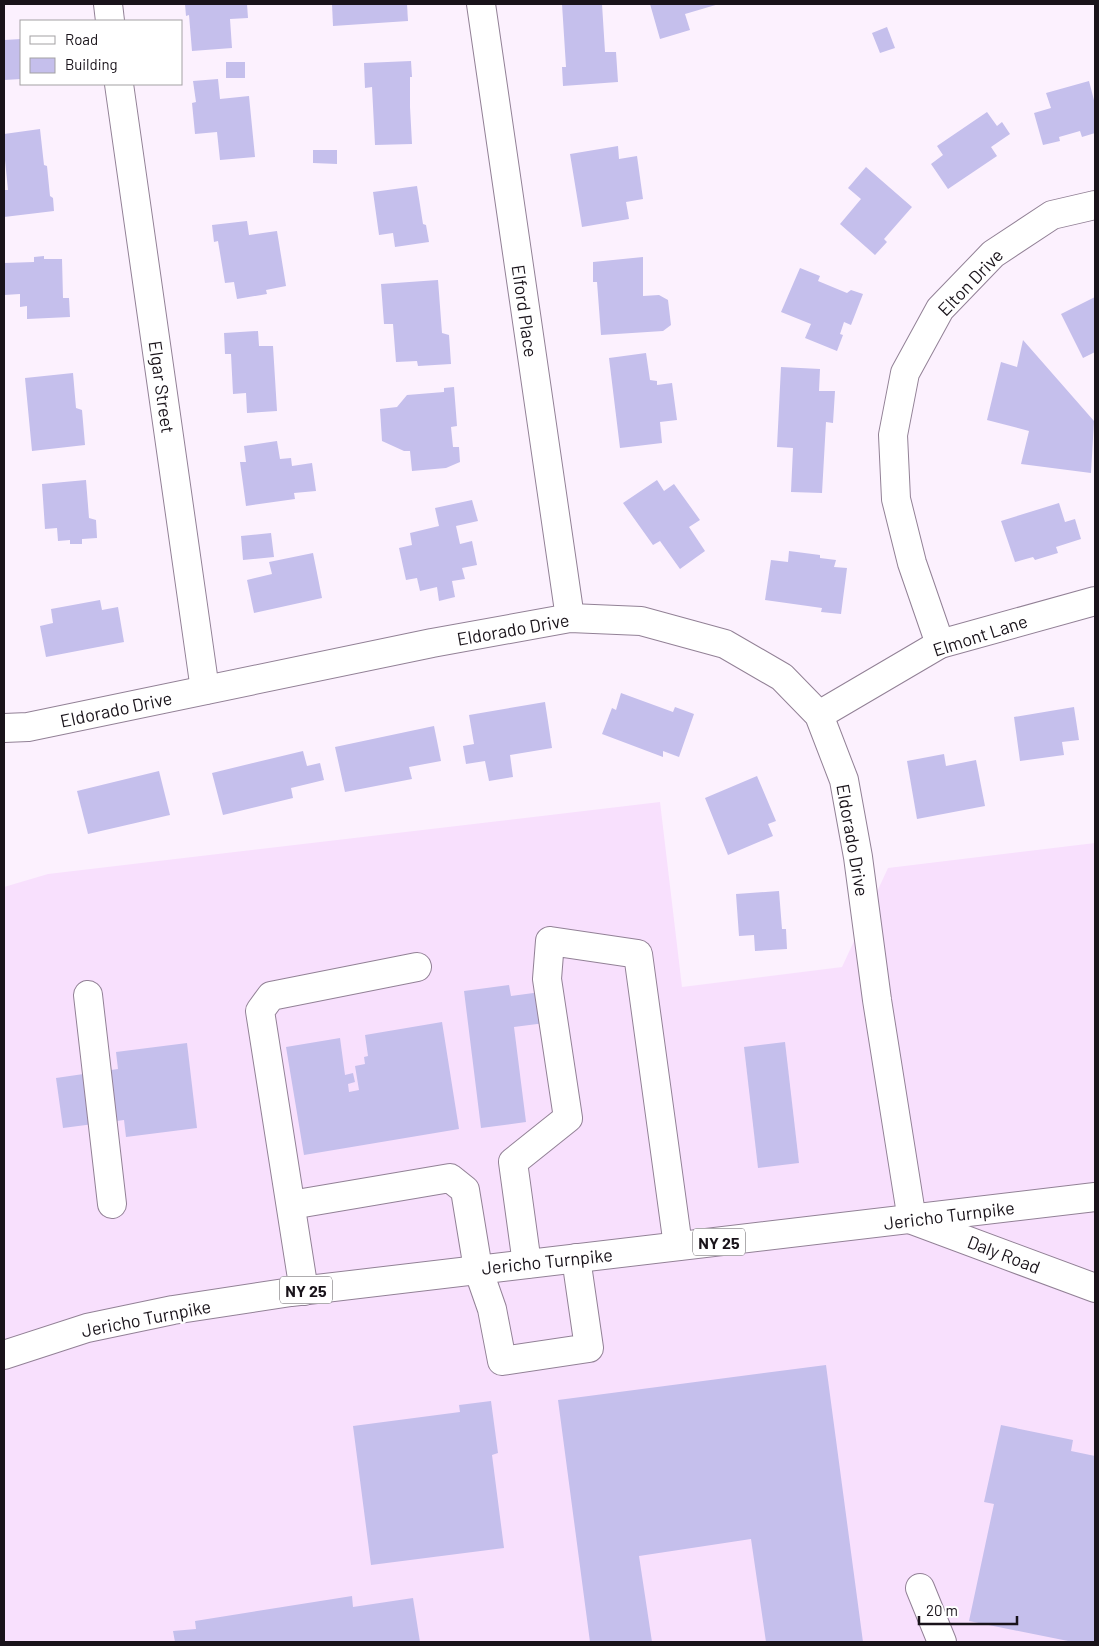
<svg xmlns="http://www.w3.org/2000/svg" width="1099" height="1646" viewBox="0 0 1099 1646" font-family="Barlow,sans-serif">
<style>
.built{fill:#f8e0fd}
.building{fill:#c5bfec}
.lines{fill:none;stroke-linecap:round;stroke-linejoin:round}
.minor-casing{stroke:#928196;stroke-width:30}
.major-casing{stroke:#928196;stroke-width:30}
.minor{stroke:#fff;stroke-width:28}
.major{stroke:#fff;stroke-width:28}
.labels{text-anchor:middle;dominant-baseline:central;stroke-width:5;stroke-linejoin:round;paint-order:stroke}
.shield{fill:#fff;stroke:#5e5a5f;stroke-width:1}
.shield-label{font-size:16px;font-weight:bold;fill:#19131a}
.street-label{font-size:18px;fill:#19131a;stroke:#fff}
</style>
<rect width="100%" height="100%" fill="#fcf1fe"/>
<!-- built -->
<path class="built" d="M 660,802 L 682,987 L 842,967 L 888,868 L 1095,843 L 1095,1642 L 4,1642 L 4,887 L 48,874 Z"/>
<!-- building -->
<g class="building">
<path d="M 185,4 L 247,4 L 248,18 L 230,19 L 232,48 L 192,51 L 189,15 L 186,16 Z"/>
<path d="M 332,4 L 407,4 L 408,21 L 333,26 Z"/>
<path d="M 562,4 L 602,4 L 605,52 L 616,52 L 618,82 L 563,86 L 562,67 L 566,67 Z"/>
<path d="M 650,4 L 719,4 L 685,14 L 690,30 L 660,39 Z"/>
<path d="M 887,27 L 895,48 L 880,53 L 872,33 Z"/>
<path d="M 21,39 L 21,79 L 4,80 L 4,40 Z"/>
<path d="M 411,61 L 412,77 L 410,77 L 410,107 L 412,144 L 375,145 L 372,87 L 365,88 L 364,63 Z"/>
<rect x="226" y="62" width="19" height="16"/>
<path d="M 218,79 L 220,99 L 249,96 L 255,157 L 220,160 L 217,132 L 195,134 L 192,103 L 196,102 L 193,81 Z"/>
<path d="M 1089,81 L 1095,104 L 1095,133 L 1082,137 L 1080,131 L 1059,137 L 1060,141 L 1043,145 L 1034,113 L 1051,108 L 1046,93 Z"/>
<path d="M 987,112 L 997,126 L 1002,122 L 1010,134 L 991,147 L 997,156 L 948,189 L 931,164 L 943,155 L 937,146 Z"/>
<path d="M 40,129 L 44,165 L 47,166 L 50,196 L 53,198 L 54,211 L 4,217 L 4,190 L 8,190 L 4,150 L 4,134 Z"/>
<path d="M 618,146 L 619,159 L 637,156 L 643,199 L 626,202 L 629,219 L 582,227 L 570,154 Z"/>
<path d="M 313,150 L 337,150 L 337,164 L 313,163 Z"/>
<path d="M 866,167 L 912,207 L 884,239 L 887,242 L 875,255 L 840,224 L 861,199 L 848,188 Z"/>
<path d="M 417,186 L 423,224 L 426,225 L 429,242 L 395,247 L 393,233 L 379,235 L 373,192 Z"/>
<path d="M 247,221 L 249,235 L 277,231 L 286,286 L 266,290 L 267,294 L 237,299 L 234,282 L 225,283 L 218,241 L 214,242 L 212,225 Z"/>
<path d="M 44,256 L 44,259 L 62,259 L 63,298 L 69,298 L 70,317 L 27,319 L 27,306 L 20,307 L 20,294 L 4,295 L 4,263 L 34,262 L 34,257 Z"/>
<path d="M 643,257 L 643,296 L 659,295 L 668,300 L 671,325 L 663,331 L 601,335 L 597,282 L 593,282 L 593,262 Z"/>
<path d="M 800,268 L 820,276 L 818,281 L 847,293 L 851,290 L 863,294 L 851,325 L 844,322 L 840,334 L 843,335 L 837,351 L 805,338 L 811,324 L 781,312 Z"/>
<path d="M 438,280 L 442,333 L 449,335 L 451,364 L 418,366 L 417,361 L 396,362 L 393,324 L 384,324 L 381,284 Z"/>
<path d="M 1095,297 L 1095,352 L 1083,358 L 1061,314 Z"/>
<path d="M 258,331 L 259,346 L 273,346 L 277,411 L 247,413 L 246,393 L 233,394 L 231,354 L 225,354 L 224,333 Z"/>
<path d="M 1023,340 L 1094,421 L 1091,473 L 1021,464 L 1029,431 L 987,420 L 1001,362 L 1017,367 Z"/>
<path d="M 646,353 L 650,380 L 657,381 L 657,385 L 672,383 L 677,420 L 660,422 L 662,443 L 620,448 L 609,358 Z"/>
<path d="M 781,367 L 820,369 L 819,391 L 835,391 L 833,423 L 826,422 L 822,493 L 791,492 L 793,448 L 777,447 Z"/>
<path d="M 73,373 L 76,408 L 82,410 L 85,445 L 32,451 L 25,378 Z"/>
<path d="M 454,387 L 457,426 L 451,427 L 453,447 L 459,447 L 460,462 L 446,468 L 412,471 L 410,451 L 404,451 L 382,441 L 380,409 L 397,407 L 407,395 L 444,392 L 444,388 Z"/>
<path d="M 277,441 L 280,459 L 291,458 L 292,466 L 312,463 L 316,491 L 294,493 L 295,499 L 246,506 L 240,462 L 246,462 L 244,446 Z"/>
<path d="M 86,480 L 89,518 L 96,520 L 97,538 L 82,539 L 82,544 L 70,544 L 70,540 L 58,541 L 57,528 L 45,529 L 42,484 Z"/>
<path d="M 657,480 L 664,491 L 674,484 L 700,520 L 689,527 L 705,551 L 680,569 L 660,541 L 653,545 L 623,503 Z"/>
<path d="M 472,500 L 478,521 L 456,526 L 460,544 L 472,541 L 477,565 L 462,568 L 465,579 L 452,581 L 455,597 L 439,601 L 437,587 L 420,591 L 417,578 L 406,580 L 399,548 L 412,545 L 410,533 L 439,526 L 435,508 Z"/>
<path d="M 1059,503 L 1065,522 L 1075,519 L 1081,539 L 1056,547 L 1058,553 L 1035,560 L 1033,557 L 1015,562 L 1001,521 Z"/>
<path d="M 271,533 L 274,557 L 243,560 L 241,536 Z"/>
<path d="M 789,551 L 820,555 L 820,558 L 836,560 L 834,567 L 847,568 L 841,614 L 821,612 L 822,608 L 765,600 L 771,560 L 788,562 Z"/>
<path d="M 313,553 L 322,598 L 254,613 L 247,580 L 272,574 L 269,562 Z"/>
<path d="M 100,600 L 102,610 L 118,607 L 124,642 L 46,657 L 40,626 L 53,623 L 51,609 Z"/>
<path d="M 621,693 L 673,712 L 675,707 L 694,714 L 679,757 L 663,751 L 663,757 L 602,734 L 612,708 L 616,710 Z"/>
<path d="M 545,702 L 552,748 L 510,755 L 513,777 L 489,781 L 485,761 L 466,764 L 463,746 L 474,744 L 469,715 Z"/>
<path d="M 1074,707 L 1079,740 L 1062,742 L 1064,755 L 1020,761 L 1014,717 Z"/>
<path d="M 434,726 L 441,761 L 409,767 L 412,779 L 345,792 L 335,747 Z"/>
<path d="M 303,751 L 307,766 L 320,763 L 324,780 L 291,788 L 293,798 L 223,815 L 212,773 Z"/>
<path d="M 944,754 L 946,766 L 976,760 L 985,806 L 917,819 L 907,761 Z"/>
<path d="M 159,771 L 170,815 L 88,834 L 77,791 Z"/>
<path d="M 757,776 L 776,821 L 768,824 L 773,836 L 728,855 L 705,798 Z"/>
<path d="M 779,891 L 782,929 L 786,929 L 787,949 L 755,951 L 754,935 L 739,936 L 736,894 Z"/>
<path d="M 509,985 L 511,996 L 541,992 L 545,1023 L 514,1027 L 526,1122 L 481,1128 L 464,991 Z"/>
<path d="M 442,1022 L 459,1129 L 304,1155 L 286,1047 L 340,1038 L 345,1075 L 353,1073 L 355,1082 L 348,1084 L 349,1092 L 359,1090 L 355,1066 L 365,1064 L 364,1057 L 368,1056 L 365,1035 Z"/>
<path d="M 785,1042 L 799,1163 L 758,1168 L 744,1047 Z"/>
<path d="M 187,1043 L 197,1128 L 126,1137 L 124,1120 L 63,1128 L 56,1078 L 118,1069 L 116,1052 Z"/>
<path d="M 826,1365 L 863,1642 L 766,1642 L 751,1539 L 639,1556 L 652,1642 L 590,1642 L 558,1400 Z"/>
<path d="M 491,1401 L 498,1453 L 492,1455 L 504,1548 L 371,1565 L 353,1426 L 460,1412 L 459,1405 Z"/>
<path d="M 1001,1425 L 1073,1440 L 1071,1451 L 1095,1456 L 1095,1642 L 1073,1642 L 969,1621 L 994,1504 L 984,1502 Z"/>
<path d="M 352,1596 L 353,1607 L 413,1598 L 420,1642 L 175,1642 L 173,1631 L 196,1629 L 195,1621 Z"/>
</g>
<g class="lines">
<!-- minor casing -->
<g class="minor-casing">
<g id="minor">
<path d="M 108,4 L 110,21"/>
<path d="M 481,4 L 570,618"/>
<path d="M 119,84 L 205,690"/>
<path d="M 940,644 L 912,563 L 896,499 L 893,435 L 905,373 L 940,309 L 993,254 L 1052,215 L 1095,205"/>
<path d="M 819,715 L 940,644 L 1095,601"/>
<path d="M 4,728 L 28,727 L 432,643 L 570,618 L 641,621 L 725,644 L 782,677 L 819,715 L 844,780 L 858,857 L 877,1000 L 912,1220 L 1095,1288"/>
<path d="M 88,995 L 112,1204"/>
<path d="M 291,1205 L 450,1178 L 465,1190 L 478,1269 L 492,1309 L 502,1361 L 589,1348 L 576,1258"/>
<path d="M 527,1264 L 513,1162 L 568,1118 L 547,979 L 550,941 L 638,954 L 678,1246"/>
<path d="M 304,1291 L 260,1011 L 271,996 L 417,967"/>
<path d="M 920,1588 L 942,1642"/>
</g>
</g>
<!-- major casing -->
<g class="major-casing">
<path id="major" d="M 4,1355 L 87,1328 L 173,1310 L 291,1292 L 1095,1197"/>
</g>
<!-- minor -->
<use href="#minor" class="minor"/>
<!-- major -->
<use href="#major" class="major"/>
</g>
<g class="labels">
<!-- shield labels -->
<g class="shield">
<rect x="693" y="1228.5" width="52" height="27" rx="4"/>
<rect x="280" y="1276.5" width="52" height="27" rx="4"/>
</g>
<g class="shield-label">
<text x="719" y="1242">NY 25</text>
<text x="306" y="1290">NY 25</text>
</g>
<!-- street labels -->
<g class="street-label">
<text transform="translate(970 282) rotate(-46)">Elton Drive</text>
<text transform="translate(525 311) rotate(82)">Elford Place</text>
<text transform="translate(162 387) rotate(82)">Elgar Street</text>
<text transform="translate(513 629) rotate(-10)">Eldorado Drive</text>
<text transform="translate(980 635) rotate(-18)">Elmont Lane</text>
<text transform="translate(116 709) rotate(-12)">Eldorado Drive</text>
<text transform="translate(853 840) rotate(80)">Eldorado Drive</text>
<text transform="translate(949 1215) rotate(-7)">Jericho Turnpike</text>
<text transform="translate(1004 1254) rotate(21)">Daly Road</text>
<text transform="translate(547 1261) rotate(-6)">Jericho Turnpike</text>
<text transform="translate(146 1318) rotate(-11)">Jericho Turnpike</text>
</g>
</g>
<!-- border -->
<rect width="1099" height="1646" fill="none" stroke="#19131a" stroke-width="10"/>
<!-- legend -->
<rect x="20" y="20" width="162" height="65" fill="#ffffff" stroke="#a3a1a3"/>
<rect x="30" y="36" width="25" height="8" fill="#ffffff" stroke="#a3a1a3"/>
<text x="65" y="45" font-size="15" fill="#19131a">Road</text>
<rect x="30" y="58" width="25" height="15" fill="#c5bfec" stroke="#a3a1a3"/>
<text x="65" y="70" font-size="15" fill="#19131a">Building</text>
<!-- scale -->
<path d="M919 1616v8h98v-8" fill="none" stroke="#19131a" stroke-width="2.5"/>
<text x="926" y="1616" font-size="15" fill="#19131a" stroke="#ffffff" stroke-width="4" paint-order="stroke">20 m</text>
</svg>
